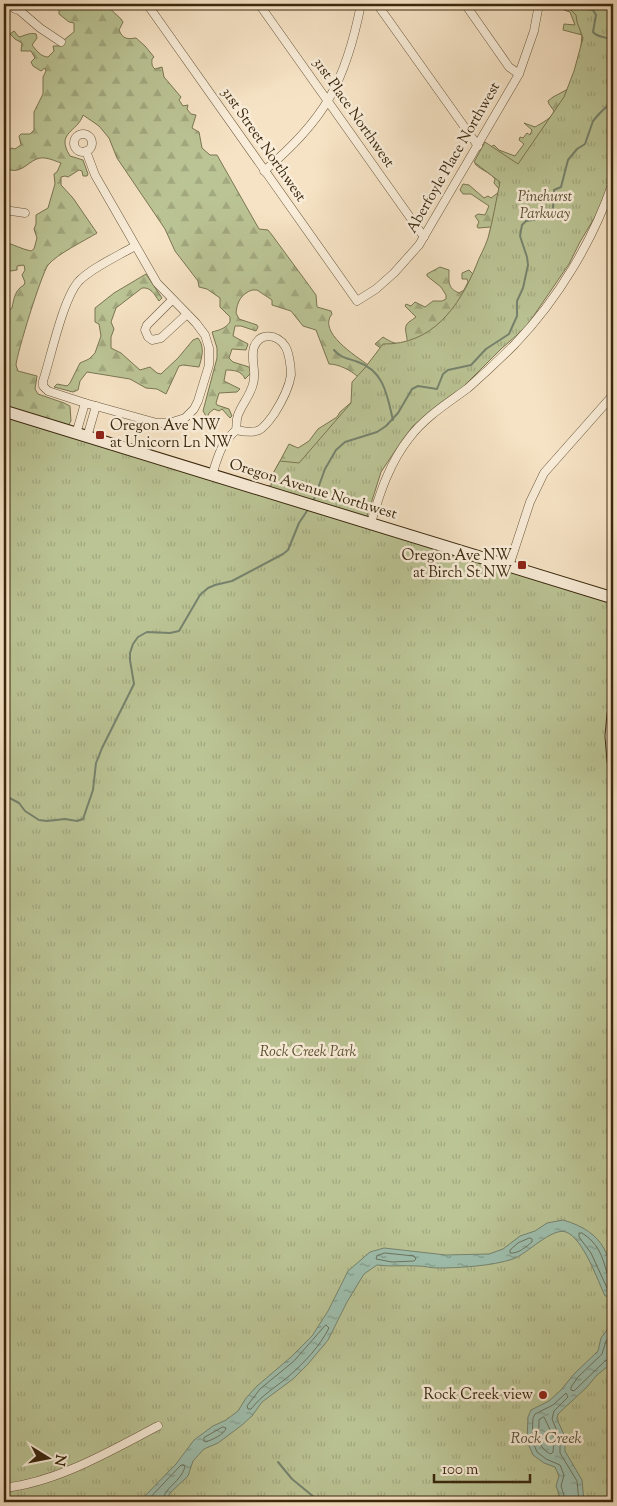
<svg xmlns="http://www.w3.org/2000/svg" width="617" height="1506" viewBox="0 0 617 1506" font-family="'Sorts Mill Goudy',serif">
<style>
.forest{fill:url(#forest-firs);stroke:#7a7652}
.park{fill:url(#park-tufts);stroke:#7a7652}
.water{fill:url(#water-ripples);stroke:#76836e}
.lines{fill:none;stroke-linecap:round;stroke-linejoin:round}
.shore{stroke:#6c745e;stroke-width:1}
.stream{stroke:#76836e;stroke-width:2}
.street-casing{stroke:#69573c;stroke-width:9}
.secondary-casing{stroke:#3a280e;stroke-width:13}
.street{stroke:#f9edd9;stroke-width:8}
.secondary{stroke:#f9edd9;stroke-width:11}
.poi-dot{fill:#8f2418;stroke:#f9edd9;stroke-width:2}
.labels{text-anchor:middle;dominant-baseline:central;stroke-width:5;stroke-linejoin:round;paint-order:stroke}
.street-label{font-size:15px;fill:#3a280e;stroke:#f9edd9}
.park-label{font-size:15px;font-style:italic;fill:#5a4f30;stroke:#f9edd9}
.poi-label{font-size:15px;fill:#3a280e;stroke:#f9edd9;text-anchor:end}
.water-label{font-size:16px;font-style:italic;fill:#58553e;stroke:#f9edd9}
</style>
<defs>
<pattern id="forest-firs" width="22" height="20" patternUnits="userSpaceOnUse" patternTransform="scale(1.25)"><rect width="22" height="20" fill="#bbc495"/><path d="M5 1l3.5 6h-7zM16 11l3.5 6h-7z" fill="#a2a87f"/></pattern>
<pattern id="park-tufts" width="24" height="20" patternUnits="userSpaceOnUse" patternTransform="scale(1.25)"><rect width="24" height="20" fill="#bbc495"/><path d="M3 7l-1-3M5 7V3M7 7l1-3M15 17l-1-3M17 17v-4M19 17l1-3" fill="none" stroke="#a2a87f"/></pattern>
<pattern id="water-ripples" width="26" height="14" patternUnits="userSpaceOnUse" patternTransform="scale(1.25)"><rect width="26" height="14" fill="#9ebfae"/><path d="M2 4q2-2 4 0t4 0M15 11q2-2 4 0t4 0" fill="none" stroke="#829b8c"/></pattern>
</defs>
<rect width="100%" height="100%" fill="#f6e3c5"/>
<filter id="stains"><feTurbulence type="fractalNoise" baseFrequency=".004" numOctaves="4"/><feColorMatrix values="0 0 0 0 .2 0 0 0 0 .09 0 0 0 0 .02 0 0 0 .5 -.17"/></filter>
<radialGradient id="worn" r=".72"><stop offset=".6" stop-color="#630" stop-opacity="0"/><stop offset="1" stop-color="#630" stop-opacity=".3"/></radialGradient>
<!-- forest -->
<g class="forest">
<path d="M 67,4 L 105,4 L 121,19 L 123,22 L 119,30 C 123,40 128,39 136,38 L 145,46 L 154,57 L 152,59 C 152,62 151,66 155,69 L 162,67 L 164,77 L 181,97 L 179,100 L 183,106 L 188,105 L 187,109 L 191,114 L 196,115 L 192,128 L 199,132 L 202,148 L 210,155 L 217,155 L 259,229 L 268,230 L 272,235 L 316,295 L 317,307 L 331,311 L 332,314 C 317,332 356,356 368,365 L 382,349 L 375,344 L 383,337 C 391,342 397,346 407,342 C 408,336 402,327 409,322 C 411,320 414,319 416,317 L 405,306 L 406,304 L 411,306 L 415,302 L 425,307 L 433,301 L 442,301 L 446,299 L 446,295 L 441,287 L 427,276 L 427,274 L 440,267 L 449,270 C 449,281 447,288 459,293 L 464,290 L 468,282 L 467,279 L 462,279 L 462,273 L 469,270 L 474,275 L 486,259 L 491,227 L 478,228 L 477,226 L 479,222 L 475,216 L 478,214 L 485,215 L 489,206 L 471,194 L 463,194 L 460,190 L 463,184 L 469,185 L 484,198 L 488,196 L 491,198 L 499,192 L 499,189 L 494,183 L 495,179 C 490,172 482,171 475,164 L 479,154 L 494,145 L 499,150 L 515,156 L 524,144 L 519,140 L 520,137 L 523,138 L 527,133 L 530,135 L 532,130 L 524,123 L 535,127 C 542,123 552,118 554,111 L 549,104 L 548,101 L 553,97 L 570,88 L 580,57 L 582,35 L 563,30 L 564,24 L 575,25 L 570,12 L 564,10 L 563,4 L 613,4 L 613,80 L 516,235 L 333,451 L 273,474 L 289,444 L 298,448 L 309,441 L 318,429 L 337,417 L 340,412 L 354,400 L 358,377 C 351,370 338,364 329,364 L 316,330 L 303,326 L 291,311 L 272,305 L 272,300 L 257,290 L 252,290 C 241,294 237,302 236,313 L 239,319 L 257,325 L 258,327 L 256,331 L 241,326 L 235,326 L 233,336 L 248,344 L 246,350 L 232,349 L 229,358 L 233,362 L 249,367 L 251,373 L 245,379 C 242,371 234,370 226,370 L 224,381 L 240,389 L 237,392 L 219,393 L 216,403 L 217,405 L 229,409 L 232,416 L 230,418 L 222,409 L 219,411 L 214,409 L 209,413 L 206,421 L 205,421 L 206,416 L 203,411 L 217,358 L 217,348 L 212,332 C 219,330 225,329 230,322 L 230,317 L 220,307 L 220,298 L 207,289 L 199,287 L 198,281 L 175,251 L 165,229 L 117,158 L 109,138 L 99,126 L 83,115 C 78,132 55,132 70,156 L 83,160 L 88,174 L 87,176 L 83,176 L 82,171 L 79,170 L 68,177 L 65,176 L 61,177 L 61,185 L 73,198 L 97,233 C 84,241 57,254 48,265 C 41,275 17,353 16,365 L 18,371 L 37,376 L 35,389 L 38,394 L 64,403 L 70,406 L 71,421 L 68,426 L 4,405 L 4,339 L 7,337 L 10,322 L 6,314 L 7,312 L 12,308 C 14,298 15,290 24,285 L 25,282 L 22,275 L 25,270 L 24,265 L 17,266 L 17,270 L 4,272 L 4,242 C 13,244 21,249 31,251 L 34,249 L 37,238 L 34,229 L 36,224 L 36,215 L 48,208 L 55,184 L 54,174 L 57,172 L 61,163 C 55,161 47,157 40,158 C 29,160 23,173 10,170 L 9,162 L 6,160 L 5,155 L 8,154 L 11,148 L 15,149 L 21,145 L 19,136 L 21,134 L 30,134 L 34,130 L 34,112 L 43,94 L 43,77 L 46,71 L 45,68 L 41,71 L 33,66 L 31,62 L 35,58 L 31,51 L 21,51 L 22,43 L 15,39 L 10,34 L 14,31 L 19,37 C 24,36 30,32 36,34 L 37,38 L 32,45 C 36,50 41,57 48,57 L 54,51 L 53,46 L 62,46 L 65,39 L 74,32 L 74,23 L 69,22 L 59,14 L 59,8 Z"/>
<path d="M 146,274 L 162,298 L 159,301 C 154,294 151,287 142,288 L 116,308 L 111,322 L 114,329 L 111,337 L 111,348 L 121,353 L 140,370 L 150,367 L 157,373 L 161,374 L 178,358 L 193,340 L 198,338 C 205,347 202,357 199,367 L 183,365 L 179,366 L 166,394 L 157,389 L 146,388 L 130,379 L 87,372 L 80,381 L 78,390 L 73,392 L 54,387 L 57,384 L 67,386 L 70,383 L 80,363 L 89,359 L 95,353 L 101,336 L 99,324 L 95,322 L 95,308 L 114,293 Z"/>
</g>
<!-- park -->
<path class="park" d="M 565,4 L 613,4 L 613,176 L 599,210 L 580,242 L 569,264 L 526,327 L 501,349 L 456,394 L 435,408 L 413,426 L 401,442 L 381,472 L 364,526 L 613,602 L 613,1502 L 4,1502 L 4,416 L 43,429 L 96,443 L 223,481 L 271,486 L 272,475 L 280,461 L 299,463 L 351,403 L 352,382 L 364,369 L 383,344 C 432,345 459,307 476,266 C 479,257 485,248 488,238 C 493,220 496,201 500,182 L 474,162 L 485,142 L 518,164 L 564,97 L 574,71 L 583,38 L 577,22 L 576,15 Z"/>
<!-- water -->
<g class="water">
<path d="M 563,1220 C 605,1232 613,1257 613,1298 L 611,1296 L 605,1296 C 598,1281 583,1238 566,1232 C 552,1227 527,1254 513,1259 C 492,1266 459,1268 437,1268 C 431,1268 425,1266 418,1266 C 404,1265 391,1267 377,1265 L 364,1274 L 347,1302 L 328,1340 L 308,1364 L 293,1379 L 262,1402 L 252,1416 L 242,1425 L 218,1443 L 204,1449 L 193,1461 L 188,1476 L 170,1493 L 166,1502 L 139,1502 L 176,1464 L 194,1440 L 213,1426 L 226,1420 L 238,1411 L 246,1398 L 257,1386 L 291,1357 L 312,1336 L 328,1311 L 348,1271 L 370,1252 L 384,1248 L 446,1255 L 489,1254 L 503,1249 L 520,1236 L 535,1231 L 547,1223 Z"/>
<path d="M 613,1322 L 613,1362 L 597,1375 L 587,1387 L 558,1414 L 557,1419 L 565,1437 L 565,1451 L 582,1480 L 584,1502 L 562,1502 L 556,1486 L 559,1476 L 555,1467 L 544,1463 L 533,1455 L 527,1441 L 528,1417 L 531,1410 L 549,1401 L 561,1390 L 574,1374 L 598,1351 L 601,1338 Z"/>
</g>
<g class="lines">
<!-- shore -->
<g class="shore">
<path d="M 530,1238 L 532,1239 L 532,1242 C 526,1247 518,1254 510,1253 L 510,1250 L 518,1243 Z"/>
<path d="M 385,1253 L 414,1256 L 416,1259 L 414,1261 L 392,1262 L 376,1259 L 377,1256 Z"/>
<path d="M 613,1276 L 607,1273 C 602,1255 598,1243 582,1233 L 579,1233 L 579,1237 L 591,1253 L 608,1290 L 613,1291"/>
<path d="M 326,1325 L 329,1328 C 320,1346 304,1363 289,1376 C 276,1387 262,1395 251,1409 L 248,1409 L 247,1406 L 260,1389 L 294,1361 Z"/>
<path d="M 613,1332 L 606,1341 L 602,1354 L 578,1377 L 571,1387 L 571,1390 L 574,1391 L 605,1361 L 613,1358"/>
<path d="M 544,1417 L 554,1438 L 553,1452 L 551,1454 C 536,1448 539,1434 539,1420 Z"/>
<path d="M 223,1427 L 226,1428 C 224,1435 213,1439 206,1442 L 204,1441 L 204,1438 Z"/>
<path d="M 146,1502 L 181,1465 L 184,1465 L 185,1467 C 181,1482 164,1487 162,1502"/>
<path d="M 566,1502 L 561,1486 L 564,1475 L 560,1465 L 546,1459 L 537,1452 L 532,1440 L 533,1418 L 535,1414 L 553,1405 L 566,1393 L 568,1397 L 554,1411 L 552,1419 L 560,1438 L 560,1453 L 577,1481 L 579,1502"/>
</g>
<!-- stream -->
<g class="stream">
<path d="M 583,4 L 586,9 L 593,10 L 596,15 L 593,32 C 599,39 607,35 613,42"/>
<path d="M 334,350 C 341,358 347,358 358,362 C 384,371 387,395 393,420"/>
<path d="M 313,502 L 325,469 L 336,450 L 345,442 L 377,432 L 386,426 L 398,413 L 412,389 L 418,386 L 437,389 L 443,374 L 448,370 L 471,365 L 486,349 L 509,334 L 517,316 L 517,301 L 523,288 L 528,265 L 527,257 L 520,236 L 522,225 L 526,221 L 544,218 L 551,212 L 553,208 L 554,190 L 561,187 L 568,160 L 577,149 L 585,144 L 593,121 L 600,113 L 606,107 L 613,103"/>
<path d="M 4,795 L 19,803 L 25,811 L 39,820 L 47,821 L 65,819 L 77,821 L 83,819 L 93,790 L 96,763 L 102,748 L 134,684 L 130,660 L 130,653 L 133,644 L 138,637 L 147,632 L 170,633 L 179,631 L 200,595 L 208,588 L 215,585 L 232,581 L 283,554 L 288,550 L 299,523 L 309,508"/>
<path d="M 278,1462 L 292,1479 L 320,1502"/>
</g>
<!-- street casing -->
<g class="street-casing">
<g id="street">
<path d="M 11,4 L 15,9 L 19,10 L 40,28 L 61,42"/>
<path d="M 147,4 L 357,301 L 376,289 L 394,273 L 419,245 L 519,74 L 534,31 L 539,4"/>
<path d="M 259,4 L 424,237"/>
<path d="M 377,4 L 478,146"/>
<path d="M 465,4 L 509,67 L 519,74"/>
<circle cx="83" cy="143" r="9"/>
<path d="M 86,151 L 95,175 L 157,283 L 196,323 L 205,335 L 209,348 L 209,365 L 198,401 L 194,409 L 185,418 L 169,423 L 157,423 L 85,403 L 48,391 L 43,386 L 43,381 C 51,357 63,298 79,281 C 93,267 118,256 135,246"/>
<path d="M 264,171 C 325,120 346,81 361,4"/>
<path d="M 4,210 L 25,213"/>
<path d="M 172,300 L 147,325 L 145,330 L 148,337 L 152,340 L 161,338 L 187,314"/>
<path d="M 76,434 L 85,403"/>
<path d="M 87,437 L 96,406"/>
<path d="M 212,475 C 219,454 220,445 236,430 C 237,425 236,420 238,415 C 242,404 250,396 253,384 C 257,372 250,358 254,347 C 260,332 277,334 285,346 C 289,352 291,367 291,375 C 289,388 281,403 274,414 C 262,431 258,435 236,430"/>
<path d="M 371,523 C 380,492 390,462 410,437 C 425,417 448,403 468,388 C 484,374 500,359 515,344 C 558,299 593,241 613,182"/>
<path d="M 509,566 L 530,502 L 544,473 L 613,395"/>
<path d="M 4,1488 C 58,1482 110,1451 158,1426"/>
</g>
</g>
<!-- secondary casing -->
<g class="secondary-casing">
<g id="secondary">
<path d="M 4,411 L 613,598"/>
<path d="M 613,714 L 611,736 L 613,761"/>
</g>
</g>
<!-- street -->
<use href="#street" class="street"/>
<!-- secondary -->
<use href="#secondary" class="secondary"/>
</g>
<!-- markers -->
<g class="poi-dot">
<rect x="95" y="430" width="10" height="10" rx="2.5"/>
<rect x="517" y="560" width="10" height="10" rx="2.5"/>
<circle cx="543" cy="1395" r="5"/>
</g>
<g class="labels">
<!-- street labels -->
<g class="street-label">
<text transform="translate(353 113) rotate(55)">31st Place Northwest</text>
<text transform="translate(263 145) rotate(55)">31st Street Northwest</text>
<text transform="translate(454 158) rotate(-60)">Aberfoyle Place Northwest</text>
<text transform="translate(313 490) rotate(17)">Oregon Avenue Northwest</text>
</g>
<!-- park labels -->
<g class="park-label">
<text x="545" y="197">Pinehurst<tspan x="545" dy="17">Parkway</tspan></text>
<text x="308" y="1052">Rock Creek Park</text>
</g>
<!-- poi labels -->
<g class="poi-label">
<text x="110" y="426" text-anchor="start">Oregon Ave NW<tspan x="110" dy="17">at Unicorn Ln NW</tspan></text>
<text x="512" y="556">Oregon Ave NW<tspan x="512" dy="17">at Birch St NW</tspan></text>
<text x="533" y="1395">Rock Creek view</text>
</g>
<!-- water labels -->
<g class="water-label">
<text x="546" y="1439">Rock Creek</text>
</g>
</g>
<!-- margin -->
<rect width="617" height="1506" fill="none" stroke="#f6e3c5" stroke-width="20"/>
<rect x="5" y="5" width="607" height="1496" fill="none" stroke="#3a280e" stroke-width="2.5"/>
<rect x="10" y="10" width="597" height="1486" fill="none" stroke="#3a280e"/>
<!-- north arrow -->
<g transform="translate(48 1458) rotate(100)" stroke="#f9edd9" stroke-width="4" paint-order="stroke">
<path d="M0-4L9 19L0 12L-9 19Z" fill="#3a280e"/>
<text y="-8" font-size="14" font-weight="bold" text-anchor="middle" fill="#3a280e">N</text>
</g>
<!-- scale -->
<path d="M434 1474v8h96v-8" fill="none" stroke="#3a280e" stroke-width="2.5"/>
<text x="442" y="1474" font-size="15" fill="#3a280e" stroke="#f9edd9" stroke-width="4" paint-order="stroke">100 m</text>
<rect width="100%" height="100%" filter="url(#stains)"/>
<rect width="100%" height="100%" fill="url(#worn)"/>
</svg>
